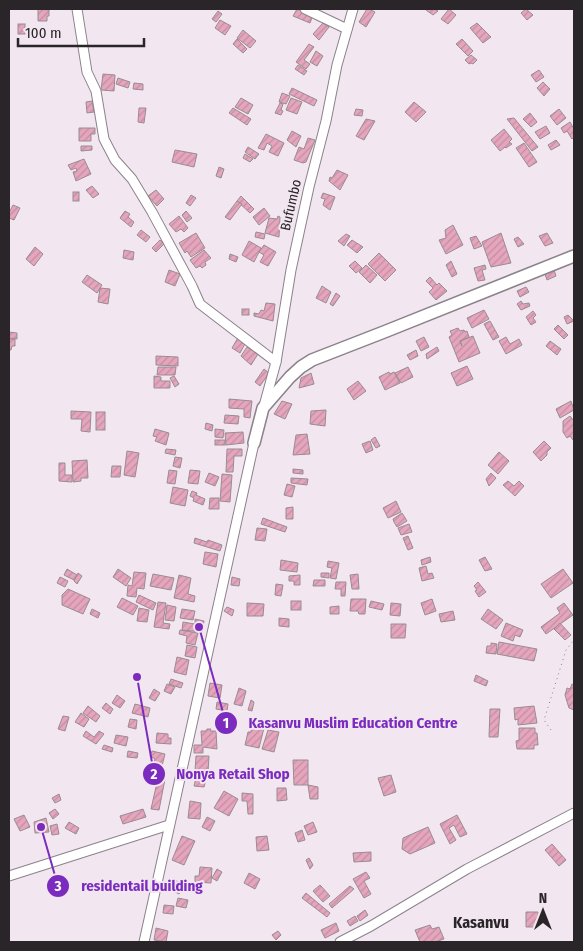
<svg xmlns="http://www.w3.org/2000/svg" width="583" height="951" viewBox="0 0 583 951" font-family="'Fira Sans Condensed',sans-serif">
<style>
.building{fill:url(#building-hatch);stroke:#998c91}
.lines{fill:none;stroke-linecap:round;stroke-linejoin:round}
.minor-casing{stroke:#8b828a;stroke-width:11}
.tertiary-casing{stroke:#8b828a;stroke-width:14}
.path{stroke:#857e84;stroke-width:1;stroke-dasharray:1 4;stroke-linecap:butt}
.minor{stroke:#fff;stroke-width:9}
.tertiary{stroke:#fff;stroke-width:11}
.labels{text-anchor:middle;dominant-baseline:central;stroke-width:4;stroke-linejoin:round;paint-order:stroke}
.street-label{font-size:14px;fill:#292528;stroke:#f2e7f0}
.quarter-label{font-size:16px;font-weight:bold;fill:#292528;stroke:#f2e7f0}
.leader{fill:none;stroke:#7b2cbf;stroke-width:2}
.callout-dot{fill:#7b2cbf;stroke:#f2e7f0;stroke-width:2}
.mark-label{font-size:15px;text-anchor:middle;font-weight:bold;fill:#fff}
.callout-label{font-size:15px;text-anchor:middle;font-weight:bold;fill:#7b2cbf;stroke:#f2e7f0;stroke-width:4;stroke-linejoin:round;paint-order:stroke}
</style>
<defs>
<pattern id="building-hatch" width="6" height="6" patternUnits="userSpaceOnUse" patternTransform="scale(1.25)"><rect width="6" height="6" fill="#e5a5bd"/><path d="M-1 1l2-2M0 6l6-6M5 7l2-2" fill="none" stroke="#c48ea2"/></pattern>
</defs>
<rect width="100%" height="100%" fill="#f2e7f0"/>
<!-- building -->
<g class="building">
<path d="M 38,9 L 49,10 L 49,16 L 47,16 L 47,21 L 38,21 Z"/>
<path d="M 297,9 L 313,15 L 310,23 L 293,16 Z"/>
<path d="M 367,9 L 369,9 L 375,12 L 366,27 L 359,22 Z"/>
<path d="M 427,9 L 434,9 L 438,11 L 433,15 L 426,10 Z"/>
<path d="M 449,9 L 456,15 L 448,24 L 441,19 Z"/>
<path d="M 526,9 L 533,15 L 527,20 L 521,13 Z"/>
<path d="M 218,11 L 222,14 L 216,22 L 212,19 Z"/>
<path d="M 220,20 L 231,26 L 225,35 L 215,28 Z"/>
<path d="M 323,23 L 329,27 L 319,40 L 313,34 Z"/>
<path d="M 477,23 L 491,37 L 483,43 L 470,28 Z"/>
<rect x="18" y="24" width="7" height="10"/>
<path d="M 243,30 L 256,41 L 250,48 L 237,38 Z"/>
<path d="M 237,39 L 247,49 L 243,53 L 233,44 Z"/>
<path d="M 462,39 L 473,51 L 468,56 L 456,44 Z"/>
<path d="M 309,44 L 314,47 L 304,60 L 310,64 L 306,69 L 296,62 Z"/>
<path d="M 316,51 L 323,56 L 317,66 L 310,62 Z"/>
<path d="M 471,55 L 477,60 L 473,64 L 471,63 L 469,64 L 465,60 Z"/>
<path d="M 298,65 L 307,71 L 304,75 L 295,69 Z"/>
<path d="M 539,70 L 544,77 L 536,82 L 531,75 Z"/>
<path d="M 103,74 L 115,75 L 114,91 L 101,90 Z"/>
<path d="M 118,78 L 130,82 L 128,88 L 116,84 Z"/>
<path d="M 543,82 L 550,89 L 544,96 L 537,88 Z"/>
<path d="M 134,83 L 143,84 L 143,90 L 133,89 Z"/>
<path d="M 292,88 L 317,100 L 314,106 L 289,94 Z"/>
<path d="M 282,93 L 290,96 L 286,104 L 279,102 Z"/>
<path d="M 241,98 L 253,105 L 248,114 L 235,107 Z"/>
<path d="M 291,98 L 302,102 L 297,114 L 286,110 Z"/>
<path d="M 92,101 L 94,112 L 87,113 L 86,102 Z"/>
<path d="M 414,102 L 426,112 L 416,122 L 405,112 Z"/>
<path d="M 280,103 L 283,104 L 281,110 L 283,111 L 281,115 L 275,113 Z"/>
<path d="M 139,108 L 146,108 L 144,123 L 138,122 Z"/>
<path d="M 233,108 L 251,119 L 247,125 L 229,113 Z"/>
<path d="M 356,109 L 363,110 L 362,116 L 354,115 Z"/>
<path d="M 559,109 L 566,118 L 557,125 L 550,116 Z"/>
<path d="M 530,113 L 537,122 L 531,127 L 523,119 Z"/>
<path d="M 514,118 L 538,147 L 532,151 L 507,119 Z"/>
<path d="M 366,119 L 375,121 L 364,140 L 356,136 Z"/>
<path d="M 570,122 L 574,129 L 574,137 L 572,139 L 567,131 L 564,133 L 561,128 Z"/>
<path d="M 546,126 L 550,133 L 540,139 L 535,132 Z"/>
<path d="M 79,128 L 95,128 L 95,134 L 91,134 L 91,141 L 79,141 Z"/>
<path d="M 504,129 L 512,139 L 509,142 L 512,144 L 506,148 L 505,147 L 500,151 L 491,140 Z"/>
<path d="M 292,131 L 301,136 L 296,147 L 287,140 Z"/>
<path d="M 266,134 L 284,143 L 278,156 L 269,152 L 272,146 L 267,143 L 264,150 L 258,148 Z"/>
<path d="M 308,138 L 315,140 L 306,162 L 303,163 L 294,160 L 299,147 L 304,149 Z"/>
<path d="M 556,140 L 560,145 L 551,150 L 548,145 Z"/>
<path d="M 524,143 L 537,162 L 529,167 L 516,148 Z"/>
<path d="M 81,146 L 92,146 L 92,150 L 81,151 Z"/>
<path d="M 248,147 L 259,154 L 255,159 L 245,152 Z"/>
<path d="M 175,150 L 197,154 L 194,167 L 172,162 Z"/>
<path d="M 245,154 L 253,159 L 250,162 L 243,158 Z"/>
<path d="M 84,159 L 91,174 L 76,181 L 73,172 L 77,171 L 76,168 L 71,170 L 68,165 Z"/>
<path d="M 219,167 L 224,169 L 221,178 L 216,176 Z"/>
<path d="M 337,170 L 348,175 L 340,190 L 329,181 L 330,177 L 332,178 Z"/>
<path d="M 92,186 L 99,194 L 93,198 L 86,190 Z"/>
<path d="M 156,190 L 164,199 L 157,206 L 148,196 Z"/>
<rect x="73" y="192" width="6" height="9"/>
<path d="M 323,193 L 335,197 L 330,210 L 323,205 L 325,199 L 321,198 Z"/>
<path d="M 191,195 L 196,198 L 190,206 L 186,203 Z"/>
<path d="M 241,196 L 254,209 L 250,213 L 237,201 Z"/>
<path d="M 237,201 L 242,204 L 230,220 L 225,217 Z"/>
<path d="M 13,205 L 20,208 L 14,220 L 9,218 L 9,213 Z"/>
<path d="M 264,208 L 270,216 L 259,225 L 253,217 Z"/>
<path d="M 125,211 L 130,214 L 128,217 L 134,222 L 131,227 L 120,218 Z"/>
<path d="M 186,211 L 192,218 L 187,222 L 182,215 Z"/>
<path d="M 179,216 L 188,228 L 184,232 L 181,229 L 176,232 L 169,224 Z"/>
<path d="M 278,216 L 280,217 L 279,237 L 265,233 L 269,218 L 277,219 Z"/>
<path d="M 285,216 L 292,217 L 292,222 L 283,221 Z"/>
<path d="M 453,225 L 463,245 L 446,254 L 439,240 L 446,238 L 445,230 Z"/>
<path d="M 141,230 L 150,237 L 146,242 L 137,235 Z"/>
<path d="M 256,232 L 265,234 L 264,239 L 255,237 Z"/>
<path d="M 196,233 L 205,248 L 191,257 L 187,251 L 185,253 L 179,243 Z"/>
<path d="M 501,233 L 511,263 L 491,267 L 482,242 Z"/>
<path d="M 547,233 L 553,243 L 545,246 L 539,236 Z"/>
<path d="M 346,234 L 350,236 L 344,246 L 338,241 Z"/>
<path d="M 476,236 L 482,246 L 474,249 L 470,238 Z"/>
<path d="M 518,237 L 524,244 L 518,247 L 514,239 Z"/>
<path d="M 160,240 L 164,244 L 156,252 L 152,248 Z"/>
<path d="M 352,240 L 363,247 L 357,253 L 347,245 Z"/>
<path d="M 249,241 L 261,248 L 254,262 L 242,255 Z"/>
<path d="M 264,245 L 276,252 L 268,266 L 260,262 L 264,255 L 259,252 Z"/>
<path d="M 35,247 L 43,254 L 34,266 L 26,259 Z"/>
<path d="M 124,250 L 134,252 L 133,260 L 123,258 Z"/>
<path d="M 204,250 L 211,258 L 205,262 L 206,265 L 202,268 L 200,266 L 196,268 L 190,260 Z"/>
<path d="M 379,253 L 396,270 L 385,281 L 368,264 Z"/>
<path d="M 230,254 L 238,257 L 236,262 L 229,259 Z"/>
<path d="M 355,261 L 362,268 L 356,273 L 349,266 Z"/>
<path d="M 451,261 L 457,274 L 452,277 L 446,265 Z"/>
<path d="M 366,265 L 377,275 L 370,283 L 359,272 Z"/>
<path d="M 485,265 L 486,269 L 482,270 L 485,280 L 478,281 L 474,268 Z"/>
<path d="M 169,270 L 180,274 L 175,286 L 165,282 Z"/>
<path d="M 554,270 L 556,276 L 547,280 L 545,274 Z"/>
<path d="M 87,275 L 102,285 L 97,293 L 82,282 Z"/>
<path d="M 430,277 L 437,285 L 439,283 L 447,291 L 436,300 L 429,292 L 433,288 L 426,281 Z"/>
<path d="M 322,286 L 331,292 L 326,303 L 316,298 Z"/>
<path d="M 526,287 L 529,292 L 520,297 L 517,291 Z"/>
<path d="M 100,288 L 110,289 L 108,304 L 98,302 Z"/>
<path d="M 336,293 L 340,296 L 333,306 L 330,304 Z"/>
<path d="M 521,301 L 523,304 L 529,303 L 530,306 L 521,310 L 517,304 Z"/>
<path d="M 266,303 L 275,304 L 273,321 L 254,316 L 254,313 L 259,314 L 261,310 L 264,311 Z"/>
<rect x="242" y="309" width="7" height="6"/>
<path d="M 484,310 L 489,319 L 472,328 L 467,318 Z"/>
<path d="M 533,311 L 536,315 L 533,318 L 536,322 L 531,325 L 526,317 Z"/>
<path d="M 568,315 L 574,321 L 567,324 L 564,317 Z"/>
<path d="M 490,321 L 499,337 L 493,340 L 484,324 Z"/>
<path d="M 558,325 L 568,335 L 564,339 L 554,329 Z"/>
<path d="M 458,328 L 460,331 L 464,330 L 465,332 L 467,331 L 469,337 L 460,341 L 462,346 L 460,341 L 473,336 L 480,353 L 459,362 L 449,337 L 452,335 L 450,331 Z"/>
<path d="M 9,332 L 17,333 L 17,339 L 9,338 Z"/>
<path d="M 239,336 L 247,340 L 240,353 L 232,348 Z"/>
<path d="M 424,337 L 429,347 L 421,351 L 416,341 Z"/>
<path d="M 506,337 L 510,344 L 519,339 L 522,345 L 506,354 L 499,341 Z"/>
<path d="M 9,339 L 15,339 L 15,346 L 12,346 L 11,350 L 9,350 Z"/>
<path d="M 550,341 L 561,349 L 557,355 L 546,346 Z"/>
<path d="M 247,347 L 258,354 L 251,365 L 241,356 Z"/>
<path d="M 437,347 L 439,351 L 427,359 L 426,354 Z"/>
<path d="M 416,350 L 418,356 L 410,360 L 407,355 Z"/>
<path d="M 156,356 L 178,357 L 178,366 L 156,365 Z"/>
<path d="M 467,366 L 473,379 L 457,386 L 451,373 Z"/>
<path d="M 158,367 L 176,367 L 175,375 L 157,375 Z"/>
<path d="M 408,367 L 413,377 L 401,383 L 395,373 Z"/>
<path d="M 264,369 L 269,373 L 260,386 L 255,382 Z"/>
<path d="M 389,372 L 390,374 L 394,372 L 400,383 L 385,390 L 379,377 Z"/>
<path d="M 311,373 L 314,384 L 299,388 L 301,378 Z"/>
<path d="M 154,376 L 161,377 L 161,381 L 170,381 L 170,388 L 154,388 Z"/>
<path d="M 174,376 L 179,384 L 175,387 L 170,378 Z"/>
<path d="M 358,381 L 366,391 L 354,400 L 347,389 Z"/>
<path d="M 229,399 L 252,401 L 250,418 L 244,417 L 244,409 L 229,408 Z"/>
<path d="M 282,401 L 292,404 L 285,419 L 274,414 Z"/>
<path d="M 571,401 L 574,410 L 560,418 L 556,409 Z"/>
<path d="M 326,410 L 325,426 L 310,424 L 311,411 Z"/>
<path d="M 71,411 L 91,412 L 90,432 L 81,431 L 82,419 L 71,419 Z"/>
<rect x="96" y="412" width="9" height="18"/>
<path d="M 225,415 L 239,416 L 238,424 L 224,423 Z"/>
<path d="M 570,416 L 574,421 L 574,439 L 573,440 L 570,436 L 567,438 L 563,432 L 563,421 Z"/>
<path d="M 206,423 L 213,425 L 212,431 L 205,429 Z"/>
<path d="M 155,429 L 169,433 L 166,445 L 155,441 L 157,437 L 153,436 Z"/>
<path d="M 215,429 L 224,430 L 223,438 L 215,437 Z"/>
<path d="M 243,432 L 244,443 L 226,445 L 225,433 Z"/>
<path d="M 307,434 L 310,454 L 293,455 L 296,435 Z"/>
<path d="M 375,437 L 380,446 L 376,448 L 371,440 Z"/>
<rect x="215" y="440" width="10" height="5"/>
<path d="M 370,441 L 373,450 L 366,453 L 362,444 Z"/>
<path d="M 544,441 L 551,448 L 547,452 L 547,455 L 541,461 L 533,452 Z"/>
<path d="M 166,449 L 176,450 L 175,455 L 165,453 Z"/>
<path d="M 227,449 L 242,449 L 242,456 L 234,456 L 233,472 L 226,472 Z"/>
<path d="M 127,451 L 139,453 L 135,477 L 124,475 Z"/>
<path d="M 499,452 L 509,461 L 498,474 L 488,465 Z"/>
<path d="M 175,457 L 182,458 L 180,468 L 173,466 Z"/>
<path d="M 87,460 L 88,478 L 81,478 L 81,481 L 73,482 L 72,461 Z"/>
<path d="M 59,463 L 65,463 L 65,475 L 72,475 L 72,482 L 59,481 Z"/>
<path d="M 112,466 L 121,466 L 120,477 L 111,477 Z"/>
<path d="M 293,469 L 303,470 L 303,474 L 293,473 Z"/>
<path d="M 169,470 L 177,471 L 175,484 L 167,483 Z"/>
<path d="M 190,470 L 200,471 L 198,484 L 188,483 Z"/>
<path d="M 209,473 L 219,477 L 215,486 L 205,482 Z"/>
<path d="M 491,473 L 496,478 L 489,486 L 486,479 Z"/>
<path d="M 222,474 L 232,475 L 230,502 L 220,501 Z"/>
<path d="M 291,478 L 308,479 L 307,485 L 291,483 Z"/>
<path d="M 508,481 L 514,486 L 519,481 L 524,486 L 515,496 L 503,485 Z"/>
<path d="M 287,484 L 295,486 L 292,497 L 284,495 Z"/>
<path d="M 173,487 L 188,490 L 185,506 L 170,503 Z"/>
<path d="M 192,491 L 197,493 L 196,495 L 205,499 L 203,505 L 193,501 L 194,498 L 190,496 Z"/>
<path d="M 210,498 L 219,498 L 219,509 L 209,509 Z"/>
<path d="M 396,501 L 401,512 L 388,518 L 383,508 Z"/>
<path d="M 293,507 L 293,519 L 286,519 L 286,508 Z"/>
<path d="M 402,513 L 407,521 L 397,527 L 394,522 L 393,519 Z"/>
<path d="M 263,518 L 287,527 L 285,532 L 261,524 Z"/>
<path d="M 409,524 L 412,532 L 401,535 L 398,528 Z"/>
<path d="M 257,528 L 267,529 L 265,541 L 255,540 Z"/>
<path d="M 408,536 L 413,548 L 408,550 L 403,538 Z"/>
<path d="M 195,538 L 207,542 L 208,540 L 222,545 L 220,551 L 194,543 Z"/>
<path d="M 205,552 L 218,554 L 216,567 L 203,564 Z"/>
<path d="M 430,557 L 431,562 L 422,565 L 421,560 Z"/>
<path d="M 485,557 L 492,569 L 485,571 L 479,560 Z"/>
<path d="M 281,560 L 298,563 L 297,572 L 280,570 Z"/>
<path d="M 328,561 L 339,563 L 336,579 L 330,578 L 332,568 L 327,567 Z"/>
<path d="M 426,566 L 428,574 L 432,573 L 434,578 L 422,581 L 419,568 Z"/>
<path d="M 67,569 L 77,575 L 74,580 L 64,575 Z"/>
<path d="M 118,569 L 131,578 L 126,586 L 113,577 Z"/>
<path d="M 563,569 L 573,583 L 551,598 L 541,584 Z"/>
<path d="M 134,572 L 146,573 L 144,589 L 137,588 L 136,597 L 127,596 L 128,585 L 132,586 Z"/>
<path d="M 78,573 L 82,576 L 77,584 L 74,581 Z"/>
<path d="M 321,573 L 329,573 L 329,578 L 321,577 Z"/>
<path d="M 153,574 L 174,578 L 171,590 L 150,586 Z"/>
<path d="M 358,574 L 359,589 L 352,589 L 350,575 Z"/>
<path d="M 179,575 L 191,578 L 188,594 L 195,596 L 194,602 L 174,598 Z"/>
<path d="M 300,575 L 300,585 L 294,585 L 294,581 L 289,581 L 289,576 Z"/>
<path d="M 60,577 L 68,581 L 65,587 L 57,583 Z"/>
<path d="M 232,577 L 240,579 L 239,586 L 231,585 Z"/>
<path d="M 314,580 L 325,580 L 325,586 L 313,586 Z"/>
<path d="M 336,582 L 346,582 L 345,596 L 341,596 L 341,589 L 335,589 Z"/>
<path d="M 478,582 L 486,592 L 479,597 L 475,591 L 477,590 L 474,586 Z"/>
<path d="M 276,584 L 283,585 L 281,596 L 275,595 Z"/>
<path d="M 68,589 L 90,599 L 83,614 L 62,605 L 62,595 Z"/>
<path d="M 139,595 L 156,603 L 153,610 L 136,602 Z"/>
<path d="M 122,598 L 138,606 L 133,615 L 117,607 Z"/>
<path d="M 351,599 L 366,599 L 365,614 L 359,614 L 358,611 L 350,611 Z"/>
<path d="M 432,599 L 436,611 L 425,615 L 421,603 Z"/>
<rect x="291" y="601" width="10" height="9"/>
<path d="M 371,601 L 384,604 L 382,610 L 369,607 Z"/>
<path d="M 158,602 L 166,603 L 163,623 L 170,624 L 169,629 L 154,627 Z"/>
<path d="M 247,603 L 264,604 L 263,616 L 247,616 Z"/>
<path d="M 391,603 L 401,604 L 400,616 L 390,615 Z"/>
<path d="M 564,603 L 573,615 L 546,634 L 541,627 L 560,613 L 557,608 Z"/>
<path d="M 167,605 L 176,607 L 174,621 L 165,620 Z"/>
<path d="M 339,606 L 339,614 L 330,614 L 330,607 Z"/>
<path d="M 227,607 L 234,610 L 232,616 L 224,611 Z"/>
<path d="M 139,608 L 149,610 L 147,622 L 137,621 Z"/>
<path d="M 92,609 L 100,613 L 98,618 L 90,614 Z"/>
<path d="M 182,609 L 195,611 L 193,620 L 180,618 Z"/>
<path d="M 488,609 L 503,620 L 496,629 L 481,619 Z"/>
<path d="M 453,611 L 455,620 L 441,622 L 439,614 Z"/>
<path d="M 279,618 L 289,619 L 289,627 L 279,626 Z"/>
<path d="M 195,619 L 204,621 L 202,632 L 182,630 L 183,622 L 195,624 Z"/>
<path d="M 506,623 L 523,630 L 520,637 L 515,635 L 513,641 L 501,636 Z"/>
<path d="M 560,623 L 571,635 L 565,640 L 554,629 Z"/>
<path d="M 391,624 L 406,624 L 405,638 L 391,638 Z"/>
<path d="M 180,630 L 198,633 L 195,645 L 186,643 L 187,636 L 179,634 Z"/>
<path d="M 499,642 L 537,649 L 534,661 L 497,654 Z"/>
<path d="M 491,643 L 497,644 L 496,654 L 486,653 L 487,646 L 491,646 Z"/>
<path d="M 187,645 L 197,647 L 195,658 L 185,656 Z"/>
<path d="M 177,657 L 189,660 L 186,675 L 174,672 Z"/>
<path d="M 476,675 L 488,681 L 486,686 L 474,681 Z"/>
<path d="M 171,679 L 183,683 L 181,688 L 169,684 Z"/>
<path d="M 210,683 L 222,685 L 220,698 L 208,696 Z"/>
<path d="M 167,684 L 175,687 L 171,694 L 164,691 Z"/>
<path d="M 572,684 L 574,685 L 574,710 L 569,708 L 565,695 L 567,688 L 570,689 Z"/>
<path d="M 239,688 L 246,691 L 242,706 L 234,704 Z"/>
<path d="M 154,689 L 160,693 L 155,701 L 149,698 Z"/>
<path d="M 117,695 L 125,701 L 120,708 L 112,703 Z"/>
<path d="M 251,700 L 254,702 L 252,711 L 248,710 Z"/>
<path d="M 217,702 L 228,704 L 227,711 L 216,709 Z"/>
<path d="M 106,703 L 113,709 L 110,714 L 102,708 Z"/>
<path d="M 135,704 L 150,708 L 148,717 L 132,713 Z"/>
<path d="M 88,706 L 100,716 L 96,722 L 83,713 Z"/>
<path d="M 534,706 L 537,723 L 518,725 L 518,719 L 515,720 L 514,708 Z"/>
<path d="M 490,709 L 500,709 L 498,737 L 489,737 Z"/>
<path d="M 81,713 L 89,719 L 84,727 L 75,722 Z"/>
<path d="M 63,716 L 69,717 L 65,731 L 58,729 Z"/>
<path d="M 130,719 L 137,720 L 136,729 L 128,727 Z"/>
<path d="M 252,725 L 264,728 L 259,748 L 245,745 L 248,732 L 251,732 Z"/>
<path d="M 519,728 L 535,728 L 535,733 L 537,733 L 538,745 L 534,745 L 534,749 L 517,749 L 516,741 L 519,740 Z"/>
<path d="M 207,729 L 211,729 L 210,731 L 216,731 L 217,749 L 203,747 L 203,753 L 194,753 L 194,745 L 202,745 L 201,731 L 206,731 Z"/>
<path d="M 268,730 L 279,732 L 274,752 L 262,749 Z"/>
<path d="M 86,731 L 94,737 L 99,731 L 104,734 L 96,744 L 83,736 Z"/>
<path d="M 157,733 L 168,734 L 168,738 L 171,738 L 171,744 L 156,743 Z"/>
<path d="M 116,735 L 128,737 L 126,746 L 114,743 Z"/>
<path d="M 104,745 L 113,748 L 112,752 L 102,749 Z"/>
<path d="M 128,751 L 138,753 L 137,758 L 127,757 Z"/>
<path d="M 152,751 L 165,754 L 161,770 L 153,767 L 155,759 L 150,756 Z"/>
<path d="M 196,756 L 209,756 L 208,772 L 195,771 Z"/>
<path d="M 293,760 L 308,760 L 308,785 L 294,785 Z"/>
<path d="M 391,775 L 396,792 L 384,796 L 378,778 Z"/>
<path d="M 158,778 L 165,779 L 159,810 L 151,809 Z"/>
<path d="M 196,778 L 206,780 L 204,787 L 194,786 Z"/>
<path d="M 308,785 L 318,787 L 318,799 L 310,799 Z"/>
<path d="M 277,788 L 286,788 L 287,800 L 277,801 Z"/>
<path d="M 224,791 L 238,799 L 229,816 L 214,808 Z"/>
<path d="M 242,793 L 253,794 L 253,814 L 248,814 L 247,801 L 242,801 Z"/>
<path d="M 59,794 L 61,800 L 55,803 L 52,798 Z"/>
<path d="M 190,801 L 201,803 L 200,819 L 188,818 Z"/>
<path d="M 55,809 L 59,814 L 53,819 L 49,813 Z"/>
<path d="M 143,809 L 146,817 L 123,824 L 120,816 Z"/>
<path d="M 24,815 L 30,827 L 20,831 L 14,819 Z"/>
<path d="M 457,815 L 467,834 L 460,837 L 454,825 L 449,828 L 456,840 L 450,844 L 440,824 Z"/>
<path d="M 207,817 L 215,821 L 210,831 L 202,827 Z"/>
<path d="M 46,818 L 49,832 L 35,833 L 34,822 Z"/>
<path d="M 69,822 L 79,828 L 76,834 L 65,828 Z"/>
<path d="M 313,822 L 317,832 L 308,835 L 304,826 Z"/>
<path d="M 57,824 L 59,834 L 52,835 L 50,826 Z"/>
<path d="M 428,827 L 435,843 L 410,854 L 402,849 L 403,838 Z"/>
<path d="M 302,830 L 305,840 L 298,842 L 295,833 Z"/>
<path d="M 182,836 L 195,841 L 184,865 L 172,860 Z"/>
<path d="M 267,836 L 269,850 L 257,851 L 256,837 Z"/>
<path d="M 552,844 L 566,860 L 559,866 L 545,850 Z"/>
<path d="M 371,852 L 371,861 L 354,862 L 353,853 Z"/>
<path d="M 309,858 L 313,865 L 310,869 L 306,860 Z"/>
<path d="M 200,867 L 212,868 L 211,883 L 195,882 L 195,876 L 199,876 Z"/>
<path d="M 217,869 L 222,872 L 217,881 L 212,878 Z"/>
<path d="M 366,872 L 370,878 L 364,881 L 371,894 L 364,898 L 353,879 Z"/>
<path d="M 249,873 L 260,879 L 255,889 L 244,883 Z"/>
<path d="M 173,879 L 184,885 L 179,894 L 168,888 Z"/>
<path d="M 320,885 L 330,896 L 323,902 L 313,891 Z"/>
<path d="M 350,886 L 354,889 L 332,908 L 329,904 Z"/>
<path d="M 306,893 L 330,913 L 327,917 L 302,898 Z"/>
<path d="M 178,898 L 188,900 L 186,908 L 176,906 Z"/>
<path d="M 164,905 L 174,906 L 173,914 L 163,913 Z"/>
<path d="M 365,910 L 368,915 L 360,921 L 357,916 Z"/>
<path d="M 526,912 L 538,912 L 539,927 L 526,927 Z"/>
<path d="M 355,916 L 358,921 L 350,926 L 347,921 Z"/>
<path d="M 336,923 L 339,931 L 325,938 L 321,930 Z"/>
<path d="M 430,925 L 432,929 L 439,927 L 444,939 L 435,942 L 420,942 L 415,930 Z"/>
<path d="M 156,928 L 168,931 L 166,942 L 154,940 Z"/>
<path d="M 278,931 L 281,935 L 276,940 L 272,935 Z"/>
</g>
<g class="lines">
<!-- minor casing -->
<g class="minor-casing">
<g id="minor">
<path d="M 77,9 L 87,72 L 96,91 L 104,139 L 115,160 L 132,179 L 152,212 L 192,286 L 200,304 L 276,362"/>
<path d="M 305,9 L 347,29"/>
<path d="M 264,406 L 276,362 L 291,270 L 309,187 L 326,121 L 337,65 L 353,9"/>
<path d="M 9,876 L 169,825"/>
<path d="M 144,942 L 254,443"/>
<path d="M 340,942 L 371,926 L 467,869 L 574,813"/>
</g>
</g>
<!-- tertiary casing -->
<g class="tertiary-casing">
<path id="tertiary" d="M 254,443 L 263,408 L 290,377 L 301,367 L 312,360 L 384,332 L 574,256"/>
</g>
<!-- path -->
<path class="path" d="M 551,730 L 544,720 L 566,650 L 574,640"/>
<!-- minor -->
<use href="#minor" class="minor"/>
<!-- tertiary -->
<use href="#tertiary" class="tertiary"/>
</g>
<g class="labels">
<!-- street labels -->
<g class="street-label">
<text transform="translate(291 205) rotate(-77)">Bufumbo</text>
</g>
<!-- quarter labels -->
<g class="quarter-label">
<text x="481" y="922">Kasanvu</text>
</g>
</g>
<!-- callouts -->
<path class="leader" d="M199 627L226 723M137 677L154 774M41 827L58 886"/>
<g class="callout-dot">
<circle cx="199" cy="627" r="5"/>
<circle cx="137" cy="677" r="5"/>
<circle cx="41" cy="827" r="5"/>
<circle cx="226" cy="723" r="12"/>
<circle cx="154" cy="774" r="12"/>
<circle cx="58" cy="886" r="12"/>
</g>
<g class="mark-label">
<text x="226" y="728">1</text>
<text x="154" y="779">2</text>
<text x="58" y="891">3</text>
</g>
<g class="callout-label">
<text x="353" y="728">Kasanvu Muslim Education Centre</text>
<text x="233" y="779">Nonya Retail Shop</text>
<text x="142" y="891">residentail building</text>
</g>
<!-- border -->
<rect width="583" height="951" fill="none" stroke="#292528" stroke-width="20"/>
<!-- north arrow -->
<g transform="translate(543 911)" stroke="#f2e7f0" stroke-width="4" paint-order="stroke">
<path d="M0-4L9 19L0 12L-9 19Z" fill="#292528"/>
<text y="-8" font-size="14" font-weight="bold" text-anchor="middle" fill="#292528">N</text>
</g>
<!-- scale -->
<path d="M18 38v8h126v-8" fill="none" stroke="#292528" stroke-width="2.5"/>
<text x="25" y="38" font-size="15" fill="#292528" stroke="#f2e7f0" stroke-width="4" paint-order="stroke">100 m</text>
</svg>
